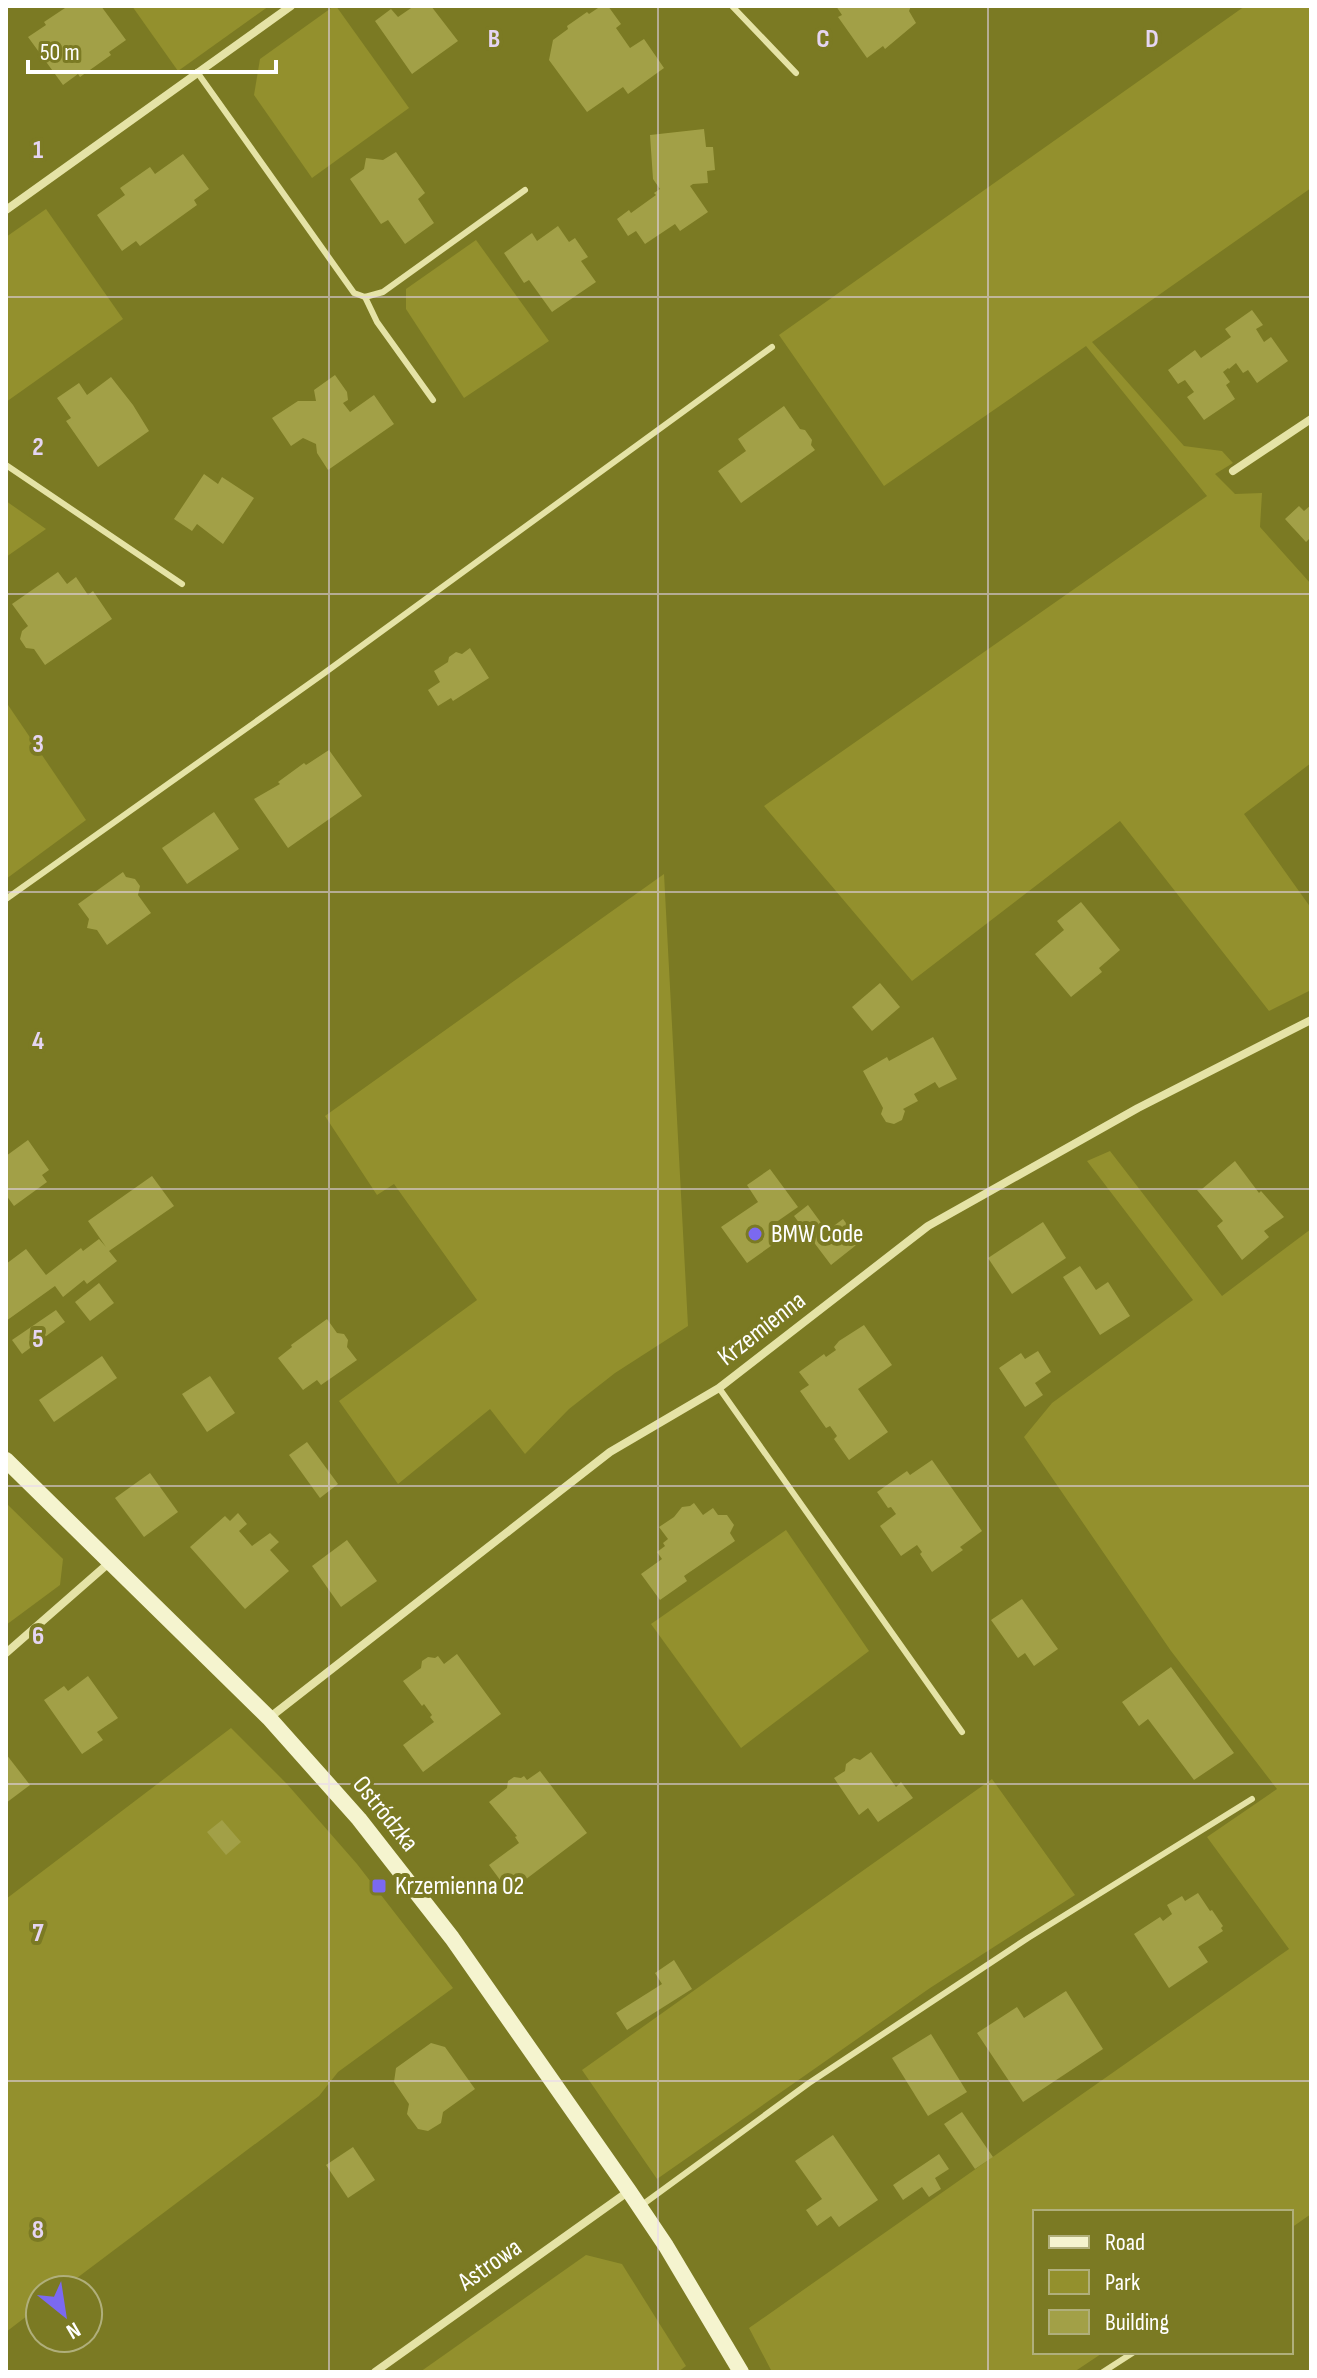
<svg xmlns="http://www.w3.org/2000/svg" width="1317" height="2378" viewBox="0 0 1317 2378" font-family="'Sofia Sans Condensed',sans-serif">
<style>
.green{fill:#93902d}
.building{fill:#a2a047}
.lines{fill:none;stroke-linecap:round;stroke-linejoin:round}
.lane{stroke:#e5e3a6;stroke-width:6}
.street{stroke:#e5e3a6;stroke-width:8}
.secondary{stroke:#f5f4cf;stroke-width:16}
.grid{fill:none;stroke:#e5d5f2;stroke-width:2;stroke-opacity:0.55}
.poi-dot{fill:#7b69f0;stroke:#7b7a23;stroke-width:3}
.labels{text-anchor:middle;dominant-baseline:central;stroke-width:8;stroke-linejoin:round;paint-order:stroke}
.poi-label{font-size:26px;fill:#fff;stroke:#7b7a23;text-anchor:start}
.street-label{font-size:26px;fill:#fff;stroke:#7b7a23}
.grid-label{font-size:26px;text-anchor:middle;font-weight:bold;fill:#e5d5f2;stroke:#7b7a23;stroke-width:8;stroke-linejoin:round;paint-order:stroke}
</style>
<rect width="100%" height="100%" fill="#7b7a23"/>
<!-- green -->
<g class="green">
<path d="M 132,6 L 269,6 L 178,71 Z"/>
<path d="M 334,6 L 336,6 L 409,108 L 312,178 L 254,95 L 260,59 Z"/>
<path d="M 1245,6 L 1311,6 L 1311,188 L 1092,342 L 1184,446 L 1222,451 L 1233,463 L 1215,474 L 1235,494 L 1262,493 L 1260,527 L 1311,584 L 1311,763 L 1244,814 L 1311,908 L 1311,990 L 1269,1011 L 1120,821 L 912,981 L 764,806 L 1207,496 L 1086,346 L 884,486 L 779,335 Z"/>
<path d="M 46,209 L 123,319 L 6,402 L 6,237 Z"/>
<path d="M 476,240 L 549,341 L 464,398 L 406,309 L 406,289 Z"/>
<path d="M 6,501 L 46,529 L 6,557 Z"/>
<path d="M 6,702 L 86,820 L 6,879 Z"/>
<path d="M 664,874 L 688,1326 L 615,1373 L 569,1409 L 525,1454 L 490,1409 L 398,1484 L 339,1401 L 477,1300 L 394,1184 L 377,1195 L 325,1116 Z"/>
<path d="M 1110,1151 L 1222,1296 L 1311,1229 L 1311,2214 L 1291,2228 L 1291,2212 L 1035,2212 L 1035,2352 L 1104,2352 L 1074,2372 L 772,2372 L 749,2328 L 1289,1949 L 1207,1837 L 1277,1789 L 1171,1651 L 1024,1437 L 1052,1403 L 1193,1300 L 1087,1161 Z"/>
<path d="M 6,1503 L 63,1559 L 60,1585 L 6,1625 Z"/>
<path d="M 786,1530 L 869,1651 L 741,1748 L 651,1624 Z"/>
<path d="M 231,1728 L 287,1784 L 357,1864 L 453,1988 L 338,2072 L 319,2096 L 61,2290 L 40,2290 L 40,2306 L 6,2332 L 6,1899 Z"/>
<path d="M 992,1779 L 1075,1895 L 930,1988 L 657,2179 L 582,2070 Z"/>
<path d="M 586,2255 L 622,2264 L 686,2366 L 678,2372 L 420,2372 Z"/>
</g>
<!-- building -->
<g class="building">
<path d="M 68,6 L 101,6 L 126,40 L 109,52 L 111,55 L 80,77 L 78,74 L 63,85 L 28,37 L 46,25 L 44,22 Z"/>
<path d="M 414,6 L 431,6 L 458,41 L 412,74 L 375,21 L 391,9 L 398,17 Z"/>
<path d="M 601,6 L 608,6 L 621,24 L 616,28 L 630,48 L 644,39 L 664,68 L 628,94 L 623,87 L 587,112 L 549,60 L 553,40 L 568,29 L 567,26 L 587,12 L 589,14 Z"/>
<path d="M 836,6 L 911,6 L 909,11 L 916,23 L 885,49 L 883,46 L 867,58 L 838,17 L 842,15 Z"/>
<path d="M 704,129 L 706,147 L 713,147 L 715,170 L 707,171 L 708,183 L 693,184 L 690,186 L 708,212 L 680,231 L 675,224 L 645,244 L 636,231 L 628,236 L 617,219 L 629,210 L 631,213 L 656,195 L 654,193 L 660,189 L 653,179 L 650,135 Z"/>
<path d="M 396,152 L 425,193 L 418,199 L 434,223 L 405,244 L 388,220 L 381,224 L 350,179 L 364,169 L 366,158 L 383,160 Z"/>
<path d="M 183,154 L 209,189 L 194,200 L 197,205 L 140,246 L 136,241 L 122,251 L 97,215 L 125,195 L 120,188 L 150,167 L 155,174 Z"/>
<path d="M 558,226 L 569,242 L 575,238 L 588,257 L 581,261 L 596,282 L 552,312 L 529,280 L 524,283 L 504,253 L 532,233 L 537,241 Z"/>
<path d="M 1252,310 L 1263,325 L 1256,329 L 1264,342 L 1271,337 L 1288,361 L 1257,383 L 1248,370 L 1243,373 L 1236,363 L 1229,369 L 1228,368 L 1223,372 L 1230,382 L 1226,385 L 1235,399 L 1204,420 L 1187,397 L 1194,392 L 1185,380 L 1178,384 L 1168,370 L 1195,350 L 1201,358 L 1231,337 L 1225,329 Z"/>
<path d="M 335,375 L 347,392 L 348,400 L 343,403 L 350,412 L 374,395 L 394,424 L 328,470 L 317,453 L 316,444 L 303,438 L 291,446 L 272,418 L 298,401 L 316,401 L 314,390 Z"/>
<path d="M 111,377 L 133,405 L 149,431 L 98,467 L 66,421 L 71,418 L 57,398 L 79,383 L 87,395 Z"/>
<path d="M 784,406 L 800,429 L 805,430 L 812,440 L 811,445 L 815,450 L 741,503 L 718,471 L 746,451 L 738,439 Z"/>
<path d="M 204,474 L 218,484 L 222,477 L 254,498 L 223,544 L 197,524 L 192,531 L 174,519 Z"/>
<path d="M 1311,505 L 1311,537 L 1306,542 L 1285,519 L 1299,506 L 1304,511 Z"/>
<path d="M 58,572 L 67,584 L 76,577 L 88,595 L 93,591 L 112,619 L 45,665 L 34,649 L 26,648 L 20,639 L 22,631 L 28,626 L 12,604 Z"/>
<path d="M 470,648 L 489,678 L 453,701 L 451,698 L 438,706 L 428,690 L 440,682 L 434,671 L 448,662 L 449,657 L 456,652 L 462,654 Z"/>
<path d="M 329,750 L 362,796 L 288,848 L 254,799 L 280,784 L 278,782 L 304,763 L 306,765 Z"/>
<path d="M 214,812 L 239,849 L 187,884 L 162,848 Z"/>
<path d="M 123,872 L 126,877 L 135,879 L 140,886 L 138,895 L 151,913 L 107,945 L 97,930 L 87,928 L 89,919 L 78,904 Z"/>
<path d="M 1081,902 L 1120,950 L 1099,968 L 1102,972 L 1071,997 L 1035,954 L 1064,930 L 1057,921 Z"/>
<path d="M 880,983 L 900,1007 L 872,1031 L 852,1007 Z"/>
<path d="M 933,1037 L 957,1079 L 939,1088 L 935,1082 L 914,1094 L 918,1101 L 903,1109 L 905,1111 L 902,1120 L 894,1124 L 886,1122 L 881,1114 L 883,1108 L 863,1071 L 887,1057 L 889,1061 Z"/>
<path d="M 28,1140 L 49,1170 L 42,1175 L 47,1182 L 14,1206 L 6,1195 L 6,1156 Z"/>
<path d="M 1235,1161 L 1259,1193 L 1261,1191 L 1284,1217 L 1264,1231 L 1269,1237 L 1242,1260 L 1217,1226 L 1223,1221 L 1197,1190 L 1202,1189 Z"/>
<path d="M 770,1169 L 798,1207 L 775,1223 L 785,1236 L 747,1263 L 721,1227 L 758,1202 L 747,1185 Z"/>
<path d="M 152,1176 L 174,1206 L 109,1251 L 117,1261 L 87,1284 L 84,1280 L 63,1297 L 55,1286 L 6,1321 L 6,1264 L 26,1249 L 46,1275 L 81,1248 L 83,1251 L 99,1239 L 106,1247 L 88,1221 Z"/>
<path d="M 808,1205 L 827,1231 L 843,1219 L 860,1242 L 831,1265 L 794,1216 Z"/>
<path d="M 1043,1222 L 1066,1258 L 1012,1294 L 988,1258 Z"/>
<path d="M 1080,1266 L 1096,1290 L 1108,1282 L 1130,1316 L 1100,1335 L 1063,1277 Z"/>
<path d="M 99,1283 L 114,1303 L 90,1321 L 75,1302 Z"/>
<path d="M 56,1310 L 65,1322 L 22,1354 L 12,1340 Z"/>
<path d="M 327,1319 L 337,1333 L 344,1334 L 348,1340 L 347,1347 L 357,1360 L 321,1385 L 317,1380 L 303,1390 L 278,1358 L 292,1347 L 291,1345 Z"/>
<path d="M 864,1325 L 892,1365 L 858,1389 L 888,1432 L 849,1460 L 834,1439 L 837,1436 L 830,1426 L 826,1428 L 800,1391 L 809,1385 L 799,1372 L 824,1354 L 826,1357 L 836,1350 L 834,1347 L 839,1341 Z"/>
<path d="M 1038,1351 L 1051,1372 L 1035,1383 L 1043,1395 L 1025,1407 L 999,1368 L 1021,1353 L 1025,1359 Z"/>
<path d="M 102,1356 L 117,1378 L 54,1422 L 39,1400 Z"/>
<path d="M 210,1376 L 235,1413 L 207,1432 L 182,1394 Z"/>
<path d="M 307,1442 L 338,1484 L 320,1498 L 289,1455 Z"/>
<path d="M 932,1460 L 982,1531 L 960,1547 L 963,1550 L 932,1572 L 920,1554 L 922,1552 L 917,1545 L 901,1556 L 880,1526 L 896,1514 L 891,1507 L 888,1508 L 877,1492 L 907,1471 L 910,1475 Z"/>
<path d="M 150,1473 L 178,1512 L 144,1537 L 115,1498 Z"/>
<path d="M 694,1503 L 703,1515 L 713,1508 L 718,1515 L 727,1515 L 734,1525 L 730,1533 L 735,1541 L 684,1576 L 687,1581 L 660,1600 L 641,1574 L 662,1559 L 657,1552 L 665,1546 L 663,1543 L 668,1539 L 659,1527 L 674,1517 L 682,1507 L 690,1506 Z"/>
<path d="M 238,1513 L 247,1524 L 239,1531 L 252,1546 L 270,1533 L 279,1542 L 270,1550 L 289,1571 L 245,1609 L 190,1547 L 225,1516 L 230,1521 Z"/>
<path d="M 347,1540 L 377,1581 L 341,1607 L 312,1566 Z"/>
<path d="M 1022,1599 L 1058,1649 L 1034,1666 L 1025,1653 L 1018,1658 L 991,1620 Z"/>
<path d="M 457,1654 L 501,1714 L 423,1772 L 403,1745 L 434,1722 L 430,1717 L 432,1715 L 424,1704 L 422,1706 L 403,1681 L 421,1668 L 422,1661 L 428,1657 L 435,1658 L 438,1656 L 444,1664 Z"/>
<path d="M 1171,1667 L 1234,1753 L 1194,1780 L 1148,1719 L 1139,1726 L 1122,1702 Z"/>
<path d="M 88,1676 L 118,1718 L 97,1732 L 103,1740 L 82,1754 L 44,1700 L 64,1686 L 68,1691 Z"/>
<path d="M 871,1752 L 896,1787 L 901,1782 L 913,1798 L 878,1822 L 868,1808 L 859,1815 L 834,1778 L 845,1771 L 846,1764 L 854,1758 L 860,1760 Z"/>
<path d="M 6,1754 L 30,1785 L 6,1803 Z"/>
<path d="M 540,1771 L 587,1833 L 509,1892 L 489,1865 L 519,1843 L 515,1837 L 517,1836 L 489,1802 L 507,1788 L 508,1781 L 514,1777 L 521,1778 L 524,1776 L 527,1780 Z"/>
<path d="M 222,1820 L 241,1842 L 226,1855 L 207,1832 Z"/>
<path d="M 1198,1893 L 1210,1911 L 1212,1910 L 1223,1926 L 1221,1928 L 1223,1931 L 1198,1947 L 1208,1962 L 1169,1988 L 1134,1934 L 1160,1917 L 1163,1921 L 1172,1914 L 1167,1905 L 1182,1896 L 1185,1901 Z"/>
<path d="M 674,1960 L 692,1989 L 627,2030 L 616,2013 L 662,1984 L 655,1973 Z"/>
<path d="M 1066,1991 L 1103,2049 L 1023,2102 L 977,2033 L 1017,2007 L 1024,2018 Z"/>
<path d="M 931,2034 L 967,2092 L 928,2116 L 892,2058 Z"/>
<path d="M 431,2043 L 445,2047 L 475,2089 L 443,2112 L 441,2123 L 428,2131 L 418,2129 L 407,2114 L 409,2104 L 394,2082 L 396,2068 Z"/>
<path d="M 962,2112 L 993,2157 L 975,2169 L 944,2124 Z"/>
<path d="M 833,2135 L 878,2200 L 839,2227 L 831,2216 L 817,2226 L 806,2210 L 822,2199 L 795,2161 Z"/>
<path d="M 353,2147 L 375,2180 L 348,2198 L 326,2165 Z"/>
<path d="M 939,2154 L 949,2169 L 935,2178 L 941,2189 L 929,2197 L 922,2187 L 903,2200 L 893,2185 Z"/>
</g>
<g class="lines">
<!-- lane -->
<g class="lane">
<path d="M 732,6 L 796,73"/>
<path d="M 197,72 L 354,293 L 365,297 L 383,292 L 525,190"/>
<path d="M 365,297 L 377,322 L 433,400"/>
<path d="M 6,465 L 182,584"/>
<path d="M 6,899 L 323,674 L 772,347"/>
<path d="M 719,1388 L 962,1732"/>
<path d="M 642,2205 L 809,2083 L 1028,1938 L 1252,1799"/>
<path d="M 1103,2372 L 1134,2352"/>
</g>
<!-- street -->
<g class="street">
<path d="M 6,210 L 291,6"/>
<path d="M 1233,471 L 1311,419"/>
<path d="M 6,1653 L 110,1562"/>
<path d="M 269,1718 L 610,1452 L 719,1388 L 928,1226 L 1138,1108 L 1311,1020"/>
<path d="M 375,2372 L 629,2191"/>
</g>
<!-- secondary -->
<path class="secondary" d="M 6,1460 L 269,1718 L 359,1819 L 452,1938 L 629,2191 L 666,2246 L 741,2372"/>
</g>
<!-- grid -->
<path class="grid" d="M 329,6 L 329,2372M 658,6 L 658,2372M 988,6 L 988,2372M 6,297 L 1311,297M 6,594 L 1311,594M 6,892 L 1311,892M 6,1189 L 1311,1189M 6,1486 L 1311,1486M 6,1784 L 1311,1784M 6,2081 L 1311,2081"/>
<!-- markers -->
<g class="poi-dot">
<circle cx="755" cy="1234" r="8"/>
<rect x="371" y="1878" width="16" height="16" rx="4"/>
</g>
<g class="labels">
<!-- poi labels -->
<g class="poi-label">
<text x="771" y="1234">BMW Code</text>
<text x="395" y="1886">Krzemienna 02</text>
</g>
<!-- street labels -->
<g class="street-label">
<text transform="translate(762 1329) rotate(-38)">Krzemienna</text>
<text transform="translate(385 1814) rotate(51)">Ostródzka</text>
<text transform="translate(490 2265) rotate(-35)">Astrowa</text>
</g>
</g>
<g class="grid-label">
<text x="494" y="47">B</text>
<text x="823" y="47">C</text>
<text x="1152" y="47">D</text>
<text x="38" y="158">1</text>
<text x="38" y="455">2</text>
<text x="38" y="752">3</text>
<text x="38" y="1049">4</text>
<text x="38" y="1347">5</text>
<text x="38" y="1644">6</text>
<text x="38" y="1941">7</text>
<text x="38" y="2238">8</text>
</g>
<!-- border -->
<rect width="1317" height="2378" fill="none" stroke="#ffffff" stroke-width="16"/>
<!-- legend -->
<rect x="1033" y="2210" width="260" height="144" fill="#7b7a23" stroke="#b0af7b" stroke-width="2"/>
<rect x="1049" y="2236" width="40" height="12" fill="#f5f4cf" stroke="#b0af7b" stroke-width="2"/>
<text x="1105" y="2250" font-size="24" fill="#ffffff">Road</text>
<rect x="1049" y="2270" width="40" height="24" fill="#93902d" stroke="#b0af7b" stroke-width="2"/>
<text x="1105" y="2290" font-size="24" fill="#ffffff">Park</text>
<rect x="1049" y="2310" width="40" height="24" fill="#a2a047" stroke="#b0af7b" stroke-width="2"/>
<text x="1105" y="2330" font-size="24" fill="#ffffff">Building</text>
<!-- north arrow -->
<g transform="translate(64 2314) rotate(150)"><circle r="38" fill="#7b7a23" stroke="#b0af7b" stroke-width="2"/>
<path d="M0-6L14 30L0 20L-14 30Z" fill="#7b69f0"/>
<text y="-12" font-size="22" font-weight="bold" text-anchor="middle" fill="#ffffff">N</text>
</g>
<!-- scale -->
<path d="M28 60v12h248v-12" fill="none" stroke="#ffffff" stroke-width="4"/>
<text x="40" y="60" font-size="24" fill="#ffffff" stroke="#7b7a23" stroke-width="6" paint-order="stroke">50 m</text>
</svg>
